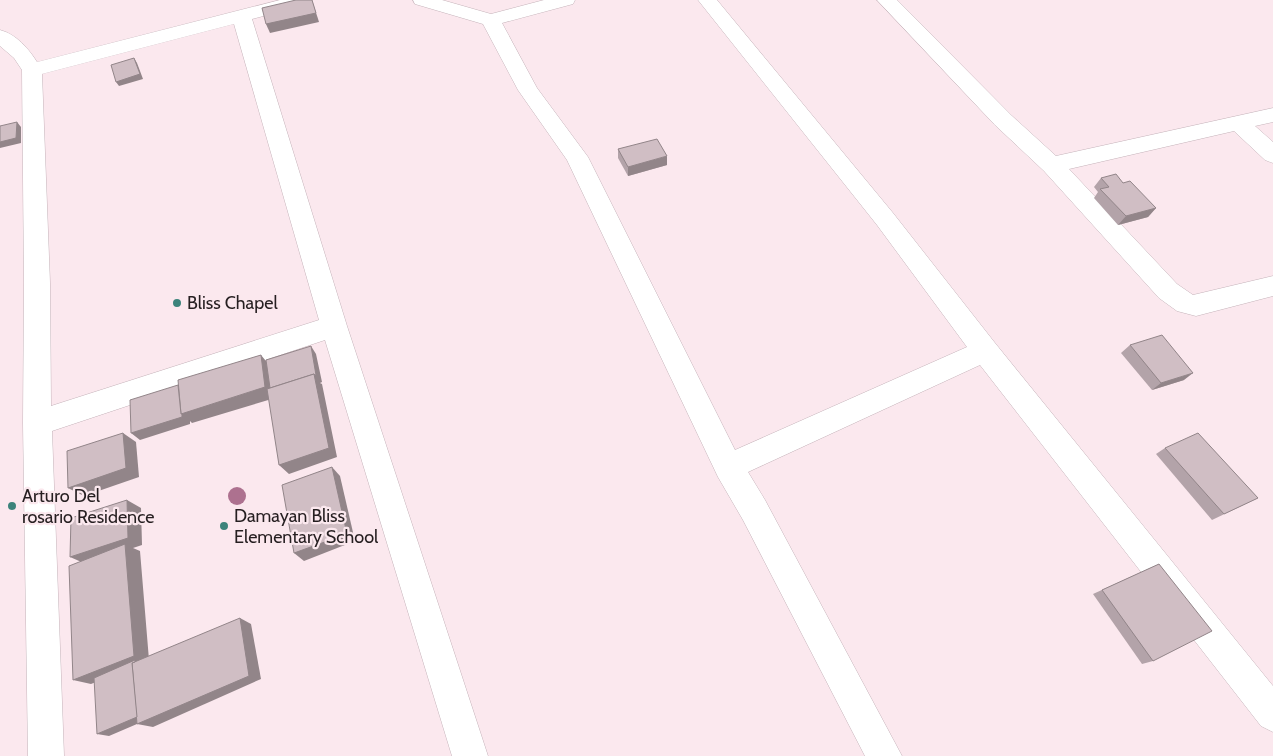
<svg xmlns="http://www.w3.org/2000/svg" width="1273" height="756" viewBox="0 0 1273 756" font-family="Cabin,sans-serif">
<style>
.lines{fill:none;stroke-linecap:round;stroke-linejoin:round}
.minor-casing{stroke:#c5b3ba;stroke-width:1}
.minor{fill:#fff;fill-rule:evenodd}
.tree{fill:#ad718f}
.wall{fill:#b3a3a9}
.shaded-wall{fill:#928589}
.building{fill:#d0bec4;stroke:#928589}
.poi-dot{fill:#3c837b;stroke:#fbe8ee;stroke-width:2}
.labels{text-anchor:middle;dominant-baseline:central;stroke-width:4.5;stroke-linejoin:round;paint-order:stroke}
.poi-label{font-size:18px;fill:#261f21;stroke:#fbe8ee;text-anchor:start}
</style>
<rect width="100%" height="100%" fill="#fbe8ee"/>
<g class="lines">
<!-- minor casing -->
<g class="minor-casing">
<g id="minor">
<path d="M 280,0 L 311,0 L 309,4 L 252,19 L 347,326 L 488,756 L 452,756 L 325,340 L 52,431 L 64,756 L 28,756 L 23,423 L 24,283 L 22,70 L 14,58 L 0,46 L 0,30 C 16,34 29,49 37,62 ZM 234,24 L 319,320 L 51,406 L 50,283 L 42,74 Z"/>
<path d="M 413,0 L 442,0 L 491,14 L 544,0 L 575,0 L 573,4 L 502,23 L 537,88 L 588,157 L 735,450 L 967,347 L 877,225 L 698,0 L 717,0 L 893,213 L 995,343 L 1273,686 L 1273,732 L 1261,726 L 980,365 L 748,472 L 765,500 L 902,756 L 865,756 L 743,520 L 718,477 L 567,160 L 518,90 L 483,24 L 415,4 Z"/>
<path d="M 877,0 L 897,0 L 1011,115 L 1056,156 L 1273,108 L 1273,122 L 1255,126 L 1273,142 L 1273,163 L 1265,160 L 1234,131 L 1069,169 L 1177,284 L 1193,295 L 1273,276 L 1273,296 L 1196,316 L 1177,311 L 1159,298 L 1044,171 L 995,125 Z"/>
</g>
</g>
<!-- minor -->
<use href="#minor" class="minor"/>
</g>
<!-- trees -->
<circle class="tree" cx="237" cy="496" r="9"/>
<!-- wall -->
<g class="wall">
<path d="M 618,149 L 667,165 L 628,176 L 618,158 Z"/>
<path d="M 1101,178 L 1123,183 L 1156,208 L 1148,217 L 1118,225 L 1094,198 L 1098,192 L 1094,187 Z"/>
<path d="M 1130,345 L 1184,380 L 1152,390 L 1121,353 Z"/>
<path d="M 1165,448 L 1258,498 L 1212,520 L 1156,454 Z"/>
<path d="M 1159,564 L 1153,661 L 1142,664 L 1093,594 Z"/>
</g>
<!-- shaded-wall -->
<g class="shaded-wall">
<path d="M 312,0 L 319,22 L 270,33 L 266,24 Z"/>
<path d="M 134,58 L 137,63 L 143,79 L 119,86 L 116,82 Z"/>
<path d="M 17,122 L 21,127 L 21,143 L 0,148 L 0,142 Z"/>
<path d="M 667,156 L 667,165 L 628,176 L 628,167 Z"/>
<path d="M 1156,208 L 1148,217 L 1118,225 L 1126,216 Z"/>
<path d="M 311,346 L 316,354 L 322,382 L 320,383 L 322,384 L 337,457 L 289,474 L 279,465 L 275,398 L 192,423 L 190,421 L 190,424 L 140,440 L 131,433 L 181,414 L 261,355 L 270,366 Z"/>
<path d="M 1193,373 L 1184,380 L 1152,390 L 1161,383 Z"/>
<path d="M 123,433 L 136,442 L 139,477 L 84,496 L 68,488 Z"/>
<path d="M 332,467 L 340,476 L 355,541 L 304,561 L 294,553 Z"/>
<path d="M 127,500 L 141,508 L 142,545 L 133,548 L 140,551 L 149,660 L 151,718 L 109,736 L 97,734 L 135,666 L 91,684 L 73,680 L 86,564 L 70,557 Z"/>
<path d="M 240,618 L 251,624 L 261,679 L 153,727 L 137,724 Z"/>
</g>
<!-- building -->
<g class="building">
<path d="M 296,0 L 312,0 L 316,13 L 266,24 L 262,8 Z"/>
<path d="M 134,58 L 140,74 L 116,82 L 111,65 Z"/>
<path d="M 17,122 L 16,138 L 0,142 L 0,126 Z"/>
<path d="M 657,139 L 667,156 L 628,167 L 618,149 Z"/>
<path d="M 1116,174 L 1123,183 L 1130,181 L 1156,208 L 1126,216 L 1100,189 L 1109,187 L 1101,178 Z"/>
<path d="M 1162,335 L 1193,373 L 1161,383 L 1130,345 Z"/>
<path d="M 311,346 L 316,375 L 315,375 L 314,374 L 270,388 L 266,360 Z"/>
<path d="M 261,355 L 265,387 L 181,414 L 178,380 Z"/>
<path d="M 314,374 L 329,448 L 279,465 L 267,389 Z"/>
<path d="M 178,385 L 181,414 L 182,414 L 182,417 L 131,433 L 130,400 Z"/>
<path d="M 123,433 L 126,468 L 68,488 L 67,451 Z"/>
<path d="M 1198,433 L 1258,498 L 1224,514 L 1165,448 Z"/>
<path d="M 332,467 L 347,534 L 294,553 L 282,485 Z"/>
<path d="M 127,500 L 128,538 L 70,557 L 71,518 Z"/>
<path d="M 125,544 L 134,656 L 73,680 L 69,566 Z"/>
<path d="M 1159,564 L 1212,631 L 1153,661 L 1102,590 Z"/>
<path d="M 240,618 L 249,676 L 137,724 L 132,663 Z"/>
<path d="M 135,660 L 135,662 L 132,663 L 137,717 L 97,734 L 94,678 Z"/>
</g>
<!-- markers -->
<g class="poi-dot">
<circle cx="177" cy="303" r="5"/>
<circle cx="12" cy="506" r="5"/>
<circle cx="224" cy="526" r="5"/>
</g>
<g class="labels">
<!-- poi labels -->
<g class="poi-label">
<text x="187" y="303">Bliss Chapel</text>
<text x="22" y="496">Arturo Del<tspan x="22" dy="21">rosario Residence</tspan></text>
<text x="234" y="516">Damayan Bliss<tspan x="234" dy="21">Elementary School</tspan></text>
</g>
</g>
</svg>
